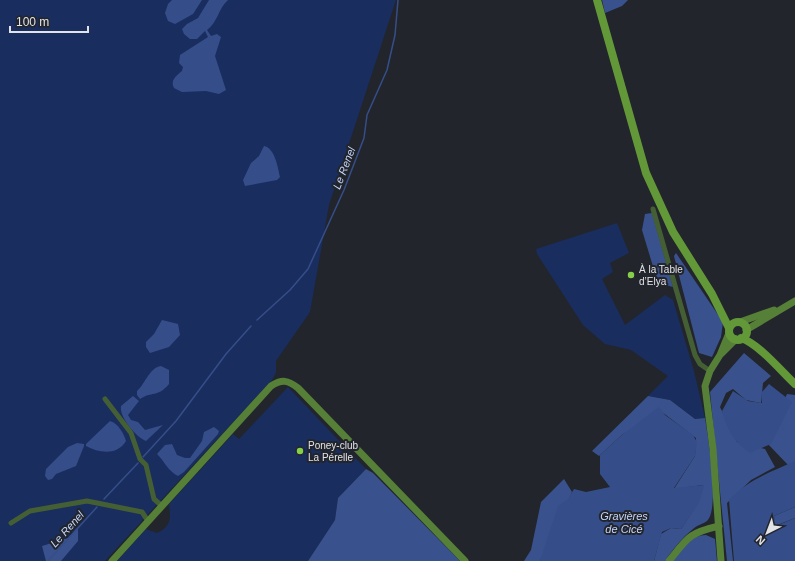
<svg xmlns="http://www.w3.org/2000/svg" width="795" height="561" viewBox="0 0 795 561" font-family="Helvetica,sans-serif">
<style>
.green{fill:#192d5e}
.forest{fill:#39528e}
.water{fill:#354e8a}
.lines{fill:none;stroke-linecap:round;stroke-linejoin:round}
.stream{stroke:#354e8a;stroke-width:1.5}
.street{stroke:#455f34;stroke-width:5}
.secondary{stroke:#568038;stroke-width:7}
.primary{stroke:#639839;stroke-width:8}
.poi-dot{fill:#86cf4b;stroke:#22252b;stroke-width:1.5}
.labels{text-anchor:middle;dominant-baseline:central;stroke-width:4;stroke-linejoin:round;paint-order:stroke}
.poi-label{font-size:10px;fill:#e1e3e7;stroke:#22252b;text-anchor:start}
.water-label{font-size:11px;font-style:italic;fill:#c5d6fa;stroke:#22252b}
</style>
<rect width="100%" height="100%" fill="#22252b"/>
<!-- green -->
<g class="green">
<path d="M 0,0 L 396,0 L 329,205 L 310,312 L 276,361 L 276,373 L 272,380 L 105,561 L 0,561 Z"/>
<path d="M 617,223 L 629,253 L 610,263 L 613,272 L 602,279 L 625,325 L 665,295 L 673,300 L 694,371 L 705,418 L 695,419 L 670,400 L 648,396 L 668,376 L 631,350 L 605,344 L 583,325 L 537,254 L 536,249 Z"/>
<path d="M 288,387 L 366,469 L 338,498 L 335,520 L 308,561 L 117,561 L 146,529 L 157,533 C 171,526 171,519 169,504 L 233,434 L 239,439 Z"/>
</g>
<!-- forest -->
<g class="forest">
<path d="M 602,0 L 628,0 L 622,6 L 605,13 Z"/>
<path d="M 652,213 L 673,287 L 658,283 L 642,230 L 645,214 Z"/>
<path d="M 676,253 L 723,322 L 721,337 L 712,357 L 699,353 L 674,256 Z"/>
<path d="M 744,353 L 771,376 L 763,383 L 761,403 L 746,400 L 733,389 L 726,393 L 720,407 L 737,442 L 765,449 L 775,467 L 751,480 L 727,503 L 733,561 L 727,561 L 710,392 Z"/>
<path d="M 787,394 L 795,395 L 795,464 L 790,467 L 766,442 Z"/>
<path d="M 648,396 L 670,400 L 695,419 L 705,418 C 708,437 720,509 707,521 C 703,524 697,525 693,529 C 682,538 673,549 665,561 L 654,561 L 661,534 L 671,528 L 681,529 C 690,515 701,502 703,485 L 674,489 L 695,456 L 696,438 L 662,412 L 623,434 L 599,456 L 592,451 Z"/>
<path d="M 366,469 L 373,473 L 460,561 L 308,561 L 335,520 L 338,498 Z"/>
<path d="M 564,479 L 572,492 L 541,559 L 540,561 L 524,561 L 531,550 L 541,502 Z"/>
<path d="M 795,507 L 795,518 L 775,526 L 774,516 Z"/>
<path d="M 78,527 L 78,541 L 61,561 L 46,561 L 42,546 L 68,538 Z"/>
<path d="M 706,535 L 715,539 L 717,561 L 672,561 C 683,548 689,536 706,535 Z"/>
</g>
<!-- water -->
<g class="water">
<path d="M 172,0 L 202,0 L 193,14 L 175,24 L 168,21 L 165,13 L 168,4 Z"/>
<path d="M 209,0 L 228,0 C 218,9 218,22 207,30 L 211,36 L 217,34 L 221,37 L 215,56 L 226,90 L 219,94 L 206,91 L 182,92 L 174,88 C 170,80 176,76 182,71 L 183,67 L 179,63 L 180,55 L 208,37 L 205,31 L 197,39 L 190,39 L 184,34 L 182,29 L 187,24 L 198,18 Z"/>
<path d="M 264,146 C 275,148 278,168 280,177 L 277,180 L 245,186 L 243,180 L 251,163 L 259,156 Z"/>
<path d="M 162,320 L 178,324 L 180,335 L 169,347 L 150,353 L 146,347 L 146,342 L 154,334 Z"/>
<path d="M 161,366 L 169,370 L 169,384 C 157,398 152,391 140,399 L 137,395 L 137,391 C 146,383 149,368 161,366 Z"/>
<path d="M 769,384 L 792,402 L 771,444 L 750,453 C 734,442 727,430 722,411 L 733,391 L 748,401 L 762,403 L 761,393 Z"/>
<path d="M 133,396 L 139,401 L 128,415 L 131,420 L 138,422 L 145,430 L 163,425 L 146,441 C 136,437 119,417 121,406 Z"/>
<path d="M 659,407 L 665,415 L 693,435 L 697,442 L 695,456 L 674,488 L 704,485 L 699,503 L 681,529 L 671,528 L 662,532 L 654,561 L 540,561 L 558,506 L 568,499 L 574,489 L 586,492 L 610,487 L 600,474 L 600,455 L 623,434 Z"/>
<path d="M 110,421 C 118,423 124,434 126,441 C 117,456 99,453 86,446 L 86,444 Z"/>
<path d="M 214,427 L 219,431 L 218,434 L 184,472 L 178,476 C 168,471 165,462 157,454 L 165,445 L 172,444 L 177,455 L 185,458 L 190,458 L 202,441 L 204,432 Z"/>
<path d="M 77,443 L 84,444 L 84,446 L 76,466 L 56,474 L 52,479 L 48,480 L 45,476 L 46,469 L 68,447 Z"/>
<path d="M 795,461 L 795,507 L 774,516 L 776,526 L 795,518 L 795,561 L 734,561 L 729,500 C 747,480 771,472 795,461 Z"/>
</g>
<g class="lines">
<!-- stream -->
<g class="stream">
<path d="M 257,320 L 290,290 L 308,269 L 344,190 L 364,138 L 367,115 L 387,70 L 395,35 L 398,0"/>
<path d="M 143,457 L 176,421 L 226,354 L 251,326"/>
<path d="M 104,499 L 138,463"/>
<path d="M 48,561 L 97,507"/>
</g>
<!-- street -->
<g class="street">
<path d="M 653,209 L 695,355 L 700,364 L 710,371"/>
<path d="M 105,399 L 131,433 L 140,459 L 146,465 L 154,499 L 162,506"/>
<path d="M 11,523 L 30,511 L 87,501 L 142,512 L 148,521"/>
</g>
<!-- secondary -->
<g class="secondary">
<path d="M 740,322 L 774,310"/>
<path d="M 746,330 L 795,301"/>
<path d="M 722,353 L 736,339"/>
<path d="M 112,561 L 271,386 C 282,379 288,380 298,388 L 465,561"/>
<path d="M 669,561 C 688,537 689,533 719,526"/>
<path d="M 721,561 L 713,449 L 705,386 L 710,371 L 720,355 L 729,333"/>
</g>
<!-- primary -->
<g class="primary">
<path d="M 597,0 L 646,173 L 673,232 L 712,294 L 729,328"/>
<circle cx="738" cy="331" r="9"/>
<path d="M 741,338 C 759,344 781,371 795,384"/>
</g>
</g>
<!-- markers -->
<g class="poi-dot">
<circle cx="631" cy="275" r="4"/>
<circle cx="300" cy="451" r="4"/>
</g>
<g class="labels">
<!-- poi labels -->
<g class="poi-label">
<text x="639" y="269">À la Table<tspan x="639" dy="12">d’Elya</tspan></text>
<text x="308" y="445">Poney-club<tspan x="308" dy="12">La Pérelle</tspan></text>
</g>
<!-- water labels -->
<g class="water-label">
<text transform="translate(344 168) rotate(-69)">Le Renel</text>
<text x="624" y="516">Gravières<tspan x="624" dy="13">de Cicé</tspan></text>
<text transform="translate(67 529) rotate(-48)">Le Renel</text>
</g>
</g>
<!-- north arrow -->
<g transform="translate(767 533) rotate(222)" stroke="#22252b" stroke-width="3" paint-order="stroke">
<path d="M0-3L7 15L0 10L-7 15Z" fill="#e1e3e7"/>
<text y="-6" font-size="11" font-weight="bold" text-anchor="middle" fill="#e1e3e7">N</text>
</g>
<!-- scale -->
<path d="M10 26v6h78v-6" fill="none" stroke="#e1e3e7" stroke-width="2"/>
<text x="16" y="26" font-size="12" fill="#e1e3e7" stroke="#22252b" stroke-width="3" paint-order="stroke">100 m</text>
</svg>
